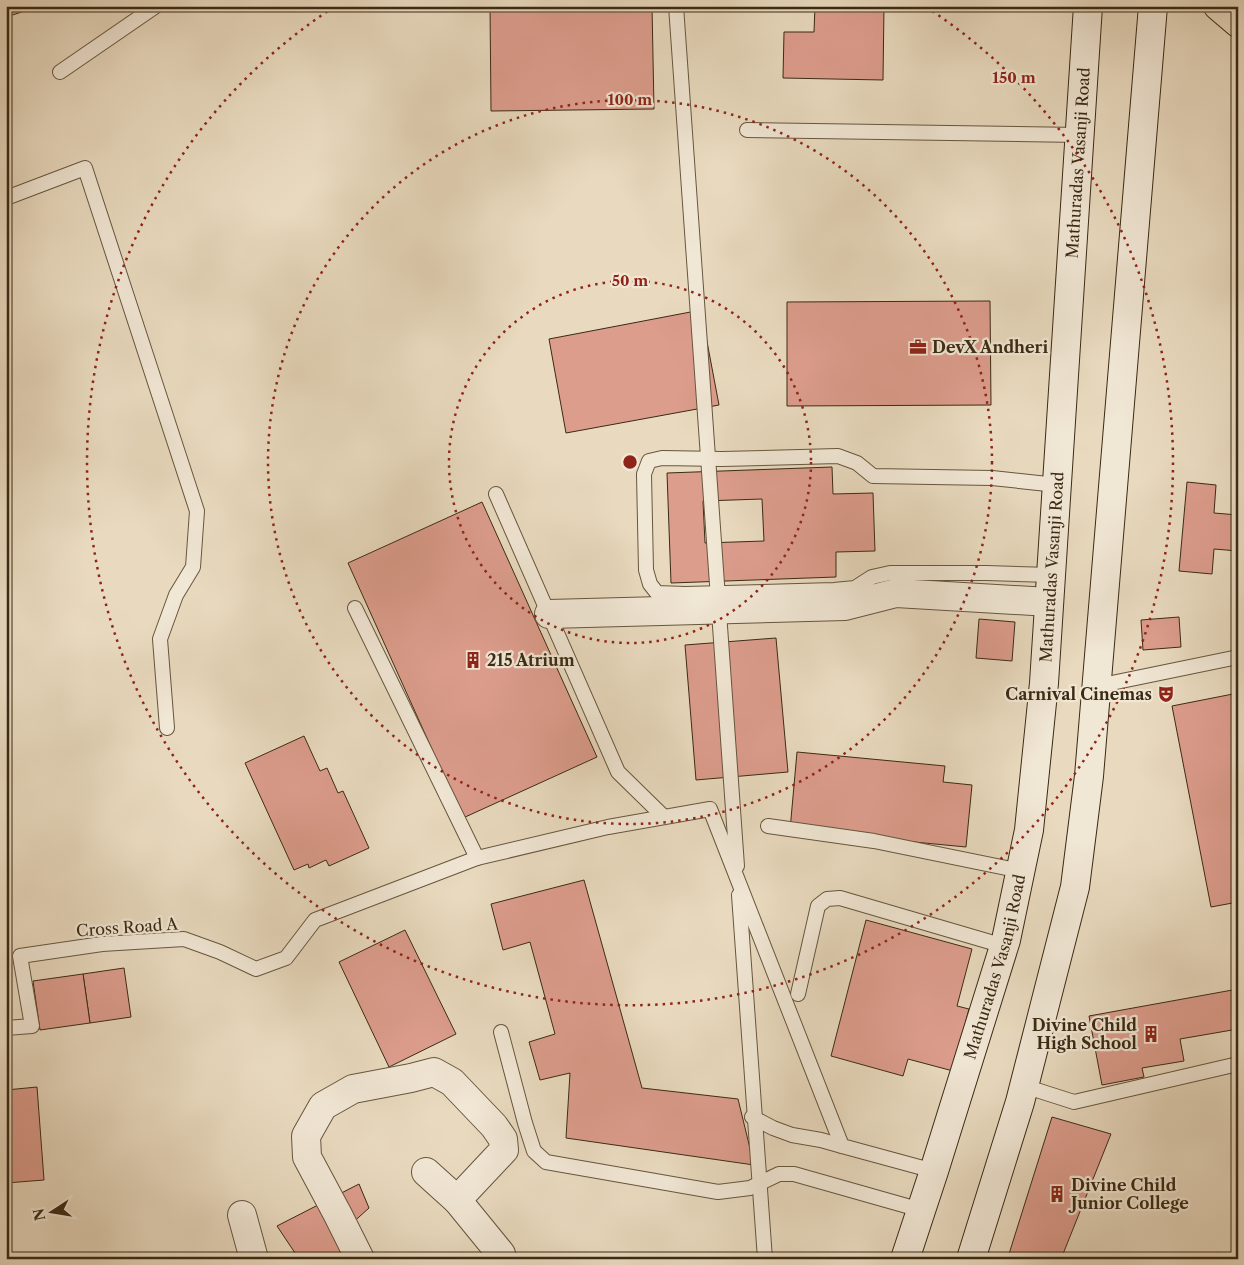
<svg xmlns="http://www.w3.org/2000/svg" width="1244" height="1265" viewBox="0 0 1244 1265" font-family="'Libre Caslon Text',serif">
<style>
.building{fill:#dd9d8d;stroke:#3a2a14;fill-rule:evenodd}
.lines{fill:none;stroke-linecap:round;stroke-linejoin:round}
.service-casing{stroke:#66563f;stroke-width:16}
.minor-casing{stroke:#66563f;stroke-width:30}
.secondary-casing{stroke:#3a2a14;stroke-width:30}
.primary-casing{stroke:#3a2a14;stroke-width:30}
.service{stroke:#f1e7d5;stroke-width:14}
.minor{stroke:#f1e7d5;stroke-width:28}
.secondary{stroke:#f1e7d5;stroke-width:28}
.primary{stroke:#e9dabf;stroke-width:28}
.ring{fill:none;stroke:#8f2418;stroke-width:2.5;stroke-dasharray:2.5 5}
.labels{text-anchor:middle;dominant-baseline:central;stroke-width:4.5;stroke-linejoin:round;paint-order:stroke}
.street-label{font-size:16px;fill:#3a2a14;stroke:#f1e7d5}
.poi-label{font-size:16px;font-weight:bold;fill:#3a2a14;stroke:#f1e7d5;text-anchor:start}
.centre{fill:#8f2418;stroke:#f1e7d5;stroke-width:2.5}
.ring-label{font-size:15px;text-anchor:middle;font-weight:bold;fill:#8f2418;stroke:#f1e7d5;stroke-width:4.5;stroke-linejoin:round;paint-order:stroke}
</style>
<rect width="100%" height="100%" fill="#e9dabf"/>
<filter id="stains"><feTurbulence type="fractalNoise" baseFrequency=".004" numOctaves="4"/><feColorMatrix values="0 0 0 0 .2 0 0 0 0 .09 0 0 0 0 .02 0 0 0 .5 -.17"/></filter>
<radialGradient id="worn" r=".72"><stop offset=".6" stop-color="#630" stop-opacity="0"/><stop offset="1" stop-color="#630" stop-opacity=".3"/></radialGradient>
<!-- building -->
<g class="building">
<path d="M 6,6 L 41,6 L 6,17 Z"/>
<path d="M 490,6 L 652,6 L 654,109 L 491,111 Z"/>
<path d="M 815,6 L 884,6 L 883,80 L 783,78 L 784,32 L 814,32 Z"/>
<path d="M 990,301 L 991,405 L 787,406 L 787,302 Z"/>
<path d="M 701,310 L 719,405 L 566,433 L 549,339 Z"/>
<path d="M 832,467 L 833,494 L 873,493 L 875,551 L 836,552 L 836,577 L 671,583 L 667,473 ZM 762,499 L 764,541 L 705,543 L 703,501 Z"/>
<path d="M 1187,482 L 1216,485 L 1214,513 L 1238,515 L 1238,551 L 1214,549 L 1212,574 L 1179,571 Z"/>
<path d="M 482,502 L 597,757 L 463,818 L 348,563 Z"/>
<path d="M 1179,617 L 1181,647 L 1143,650 L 1141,620 Z"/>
<path d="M 979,619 L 1015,622 L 1012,661 L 976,658 Z"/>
<path d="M 776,638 L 788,772 L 696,780 L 685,645 Z"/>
<path d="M 1238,693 L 1238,902 L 1211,907 L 1172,706 Z"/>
<path d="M 304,736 L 320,771 L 327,768 L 338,793 L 343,791 L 369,848 L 329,866 L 326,860 L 309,868 L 308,864 L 294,870 L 245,763 Z"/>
<path d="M 797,752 L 945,766 L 943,782 L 972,785 L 966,847 L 790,830 Z"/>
<path d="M 584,880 L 642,1088 L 738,1099 L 754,1165 L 566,1138 L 570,1073 L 540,1080 L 529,1042 L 555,1034 L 530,942 L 503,950 L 491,904 Z"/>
<path d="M 866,920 L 972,949 L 957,1006 L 969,1009 L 953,1071 L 908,1059 L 903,1076 L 831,1056 Z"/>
<path d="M 405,930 L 456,1034 L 389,1067 L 339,962 Z"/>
<path d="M 124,968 L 131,1017 L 90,1023 L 83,974 Z"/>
<path d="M 83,974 L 90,1023 L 40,1030 L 33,981 Z"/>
<path d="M 1238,989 L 1238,1029 L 1180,1039 L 1184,1061 L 1142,1068 L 1144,1077 L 1102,1085 L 1089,1016 Z"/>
<path d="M 37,1087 L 44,1180 L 6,1183 L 6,1090 Z"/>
<path d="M 1052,1117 L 1111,1134 L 1061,1259 L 1025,1259 L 1009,1254 Z"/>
<path d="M 359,1184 L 369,1208 L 349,1226 L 365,1259 L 299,1259 L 277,1226 Z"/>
</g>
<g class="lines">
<!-- service casing -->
<g class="service-casing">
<g id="service">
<path d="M 676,6 L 737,866"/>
<path d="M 60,72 L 156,6"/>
<path d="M 747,130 L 1080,135"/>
<path d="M 6,198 L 85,168 L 197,511 L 193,567 L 176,595 L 160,639 L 167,728"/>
<path d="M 496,494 L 618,772 L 664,817"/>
<path d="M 1051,575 L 986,573 L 890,573 L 872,577 L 855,588 L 834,590 L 685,594 L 657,593 L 650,584 L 646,570 L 644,474 L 649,461 L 662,458 L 722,459 L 838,456 L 857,463 L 873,476 L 992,478 L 1057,485"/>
<path d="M 355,608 L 477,858"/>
<path d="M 1097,686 L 1238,657"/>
<path d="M 768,826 L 874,841 L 1021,871"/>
<path d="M 739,895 L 765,1259"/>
<path d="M 798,994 L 818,906 L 827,899 L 840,898 L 1004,946"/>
<path d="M 6,1028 L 32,1026 L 20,956 L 102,944 L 184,939 L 220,952 L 256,969 L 286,958 L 315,920 L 477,858 L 608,827 L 710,809 L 842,1146 L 934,1171"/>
<path d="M 501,1032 L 525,1123 L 534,1151 L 546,1162 L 718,1192 L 750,1188 L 779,1174 L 794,1174 L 921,1210"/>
<path d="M 1024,1086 L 1074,1102 L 1238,1064"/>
<path d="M 752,1117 L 773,1128 L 792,1135 L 821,1140 L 842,1146"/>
</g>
</g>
<!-- minor casing -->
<g class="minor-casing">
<g id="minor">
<path d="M 549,614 L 845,606 L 896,593 L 1049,602"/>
<path d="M 426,1172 L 457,1200"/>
<path d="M 242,1215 L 254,1259"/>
<path d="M 360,1259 L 338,1215 L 307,1157 L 306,1136 L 323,1106 L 353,1089 L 411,1078 L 434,1072 L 452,1082 L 494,1126 L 503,1139 L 504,1150 L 457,1200 L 501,1254 L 502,1259"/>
</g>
</g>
<!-- secondary casing -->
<g class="secondary-casing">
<g id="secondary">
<path id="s1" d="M 905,1259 L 934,1171 L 1006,940 L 1029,830 L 1044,683 L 1088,6"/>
<path d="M 971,1259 L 1020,1102 L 1075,887 L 1089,776 L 1153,6"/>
</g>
</g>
<!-- primary casing -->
<g class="primary-casing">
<path id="primary" d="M 1218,6 L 1238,23"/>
</g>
<!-- service -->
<use href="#service" class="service"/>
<!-- minor -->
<use href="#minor" class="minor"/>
<!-- secondary -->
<use href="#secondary" class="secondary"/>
<!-- primary -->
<use href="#primary" class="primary"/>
</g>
<!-- distance rings -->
<g class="ring">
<circle cx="630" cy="462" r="181"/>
<circle cx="630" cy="462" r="362"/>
<path d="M926 7A543 543 0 1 1 334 7"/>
</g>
<!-- icons -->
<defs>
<g id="office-bare" transform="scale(1.35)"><path d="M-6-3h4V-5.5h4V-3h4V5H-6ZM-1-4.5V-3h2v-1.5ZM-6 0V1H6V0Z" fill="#8f2418" stroke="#f1e7d5" stroke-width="2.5" paint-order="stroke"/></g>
<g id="building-bare" transform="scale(1.35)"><path d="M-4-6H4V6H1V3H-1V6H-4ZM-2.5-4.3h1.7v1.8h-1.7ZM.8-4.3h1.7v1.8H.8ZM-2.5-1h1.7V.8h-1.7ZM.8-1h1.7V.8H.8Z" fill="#8f2418" stroke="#f1e7d5" stroke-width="2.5" paint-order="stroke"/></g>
<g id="theatre-bare" transform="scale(1.35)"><path d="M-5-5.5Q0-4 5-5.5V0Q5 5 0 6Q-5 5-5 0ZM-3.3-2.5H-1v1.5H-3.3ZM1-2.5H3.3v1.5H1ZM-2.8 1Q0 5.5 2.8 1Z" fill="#8f2418" stroke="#f1e7d5" stroke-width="2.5" paint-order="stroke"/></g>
</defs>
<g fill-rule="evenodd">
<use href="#office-bare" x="918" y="347"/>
<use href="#building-bare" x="473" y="660"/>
<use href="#theatre-bare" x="1166" y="694"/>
<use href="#building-bare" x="1151" y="1034"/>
<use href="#building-bare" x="1057" y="1194"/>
</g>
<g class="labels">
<!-- street labels -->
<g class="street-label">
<text stroke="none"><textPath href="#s1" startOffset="1116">Mathuradas Vasanji Road</textPath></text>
<text stroke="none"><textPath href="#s1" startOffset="711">Mathuradas Vasanji Road</textPath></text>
<text transform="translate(127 927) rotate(-4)">Cross Road A</text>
<text stroke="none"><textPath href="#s1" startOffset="306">Mathuradas Vasanji Road</textPath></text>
</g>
<!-- poi labels -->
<g class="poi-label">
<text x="932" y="347">DevX Andheri</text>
<text x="487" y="660">215 Atrium</text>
<text x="1152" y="694" text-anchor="end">Carnival Cinemas</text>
<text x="1137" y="1025" text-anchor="end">Divine Child<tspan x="1137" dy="18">High School</tspan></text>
<text x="1071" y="1185">Divine Child<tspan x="1071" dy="18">Junior College</tspan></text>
</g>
</g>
<circle cx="630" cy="462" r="8" class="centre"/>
<g class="ring-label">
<text x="1014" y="83">150 m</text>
<text x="630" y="105">100 m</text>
<text x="630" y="286">50 m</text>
</g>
<!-- margin -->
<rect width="1244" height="1265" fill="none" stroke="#e9dabf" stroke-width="25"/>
<rect x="8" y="8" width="1229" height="1250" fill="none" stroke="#3a2a14" stroke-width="2.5"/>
<rect x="12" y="12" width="1219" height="1240" fill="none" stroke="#3a2a14"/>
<!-- north arrow -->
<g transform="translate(52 1212) rotate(258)" stroke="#f1e7d5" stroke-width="4" paint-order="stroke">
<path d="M0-4L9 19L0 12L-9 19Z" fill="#3a2a14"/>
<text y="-8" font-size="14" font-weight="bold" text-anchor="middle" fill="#3a2a14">N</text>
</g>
<rect width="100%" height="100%" filter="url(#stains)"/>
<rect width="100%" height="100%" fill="url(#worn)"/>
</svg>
